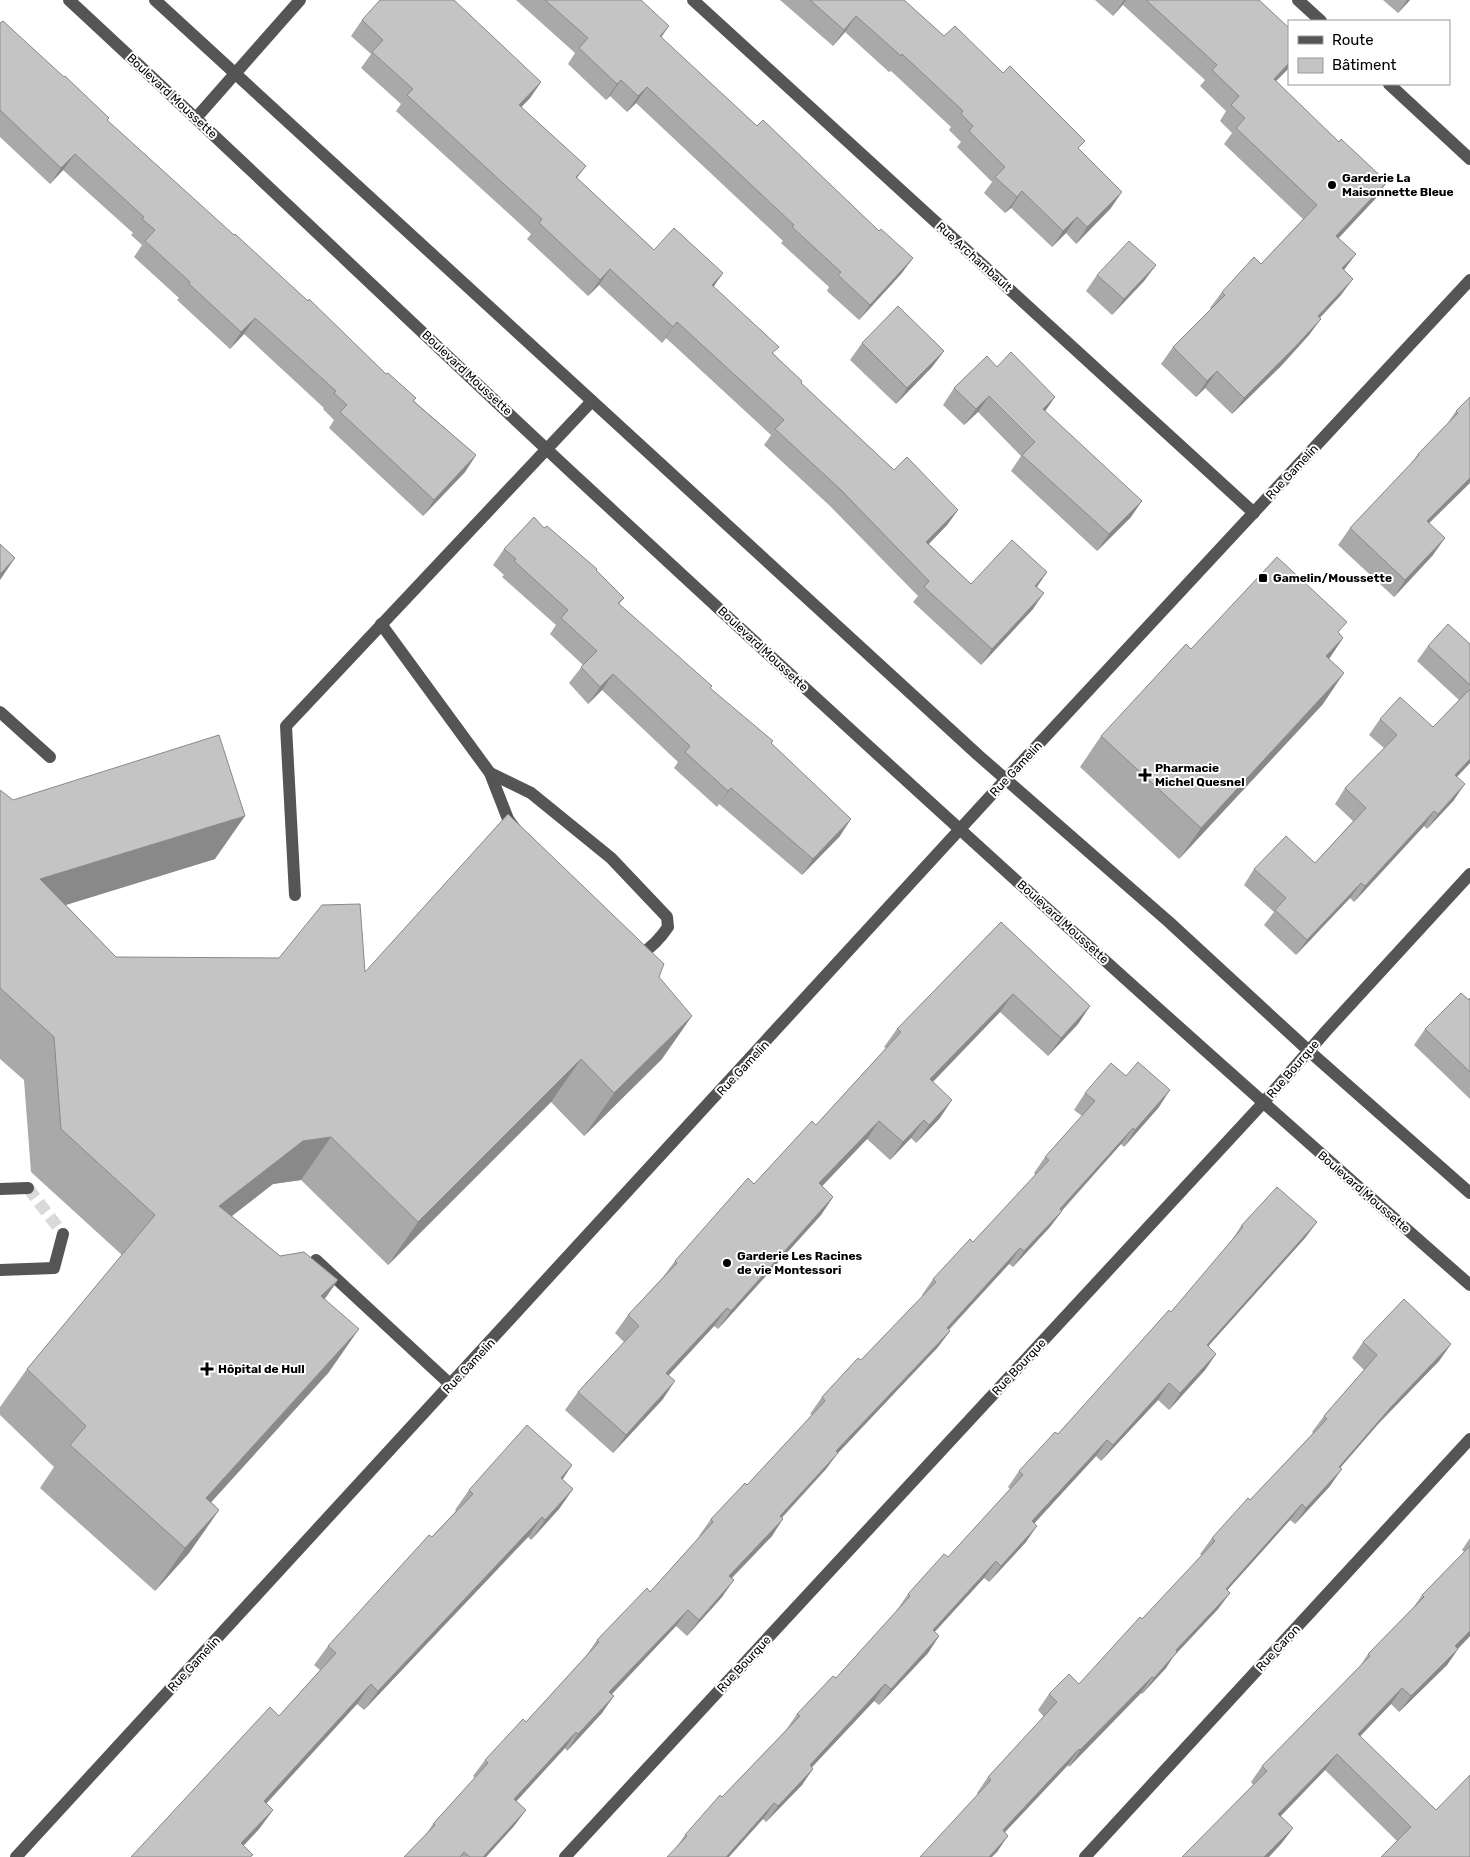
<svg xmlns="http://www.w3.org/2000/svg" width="1470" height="1857" viewBox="0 0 1470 1857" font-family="Rubik,sans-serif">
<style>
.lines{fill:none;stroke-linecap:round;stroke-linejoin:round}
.minor-tunnel{stroke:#d9d9d9;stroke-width:12;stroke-dasharray:12 6;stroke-linecap:butt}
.minor{stroke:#555;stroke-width:12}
.wall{fill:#a9a9a9}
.shaded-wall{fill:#898989}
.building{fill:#c4c4c4;stroke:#898989}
.poi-dot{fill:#000;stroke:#fff;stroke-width:2}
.labels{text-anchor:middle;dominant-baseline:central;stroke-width:4;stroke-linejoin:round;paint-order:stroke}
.street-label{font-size:12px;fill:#000;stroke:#fff}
.poi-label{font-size:12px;font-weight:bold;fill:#000;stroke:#fff;text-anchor:start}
</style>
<rect width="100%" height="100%" fill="#fff"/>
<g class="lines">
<!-- minor-tunnel -->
<path class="minor-tunnel" d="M 28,1188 L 63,1234"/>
<!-- minor -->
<g class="minor">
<path d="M 69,0 C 242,160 412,324 584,484 C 876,755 1171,1023 1470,1285"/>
<path d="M 155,0 L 978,755 L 1169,922 L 1309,1051 L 1470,1193"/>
<path d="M 693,0 L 1254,513"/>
<path d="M 1298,0 L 1321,21"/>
<path d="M 1389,84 L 1470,159"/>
<path d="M 196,118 L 300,0"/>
<path d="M 381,624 L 490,773 L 508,819 L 516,830"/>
<path d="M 0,712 L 50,757"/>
<path d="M 490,773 L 531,793 L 611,858 L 667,917 L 668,927 C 660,939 652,947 640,955 L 635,953"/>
<path d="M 295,895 L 286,726 L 592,401"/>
<path d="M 0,1189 L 28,1188"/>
<path d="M 316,1260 L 451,1385"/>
<path d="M 0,1270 L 54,1268 L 63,1234"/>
<path d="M 16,1857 L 1006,779 L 1470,280"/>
<path d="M 565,1857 L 1263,1103 L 1327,1030 L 1470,874"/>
<path d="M 1085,1857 L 1470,1439"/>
</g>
</g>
<!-- wall -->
<g class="wall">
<path d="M 516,0 L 641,0 L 661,38 L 757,126 L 879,231 L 913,258 L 901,274 L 859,320 L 827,291 L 829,287 L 781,243 L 783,241 L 636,103 L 627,112 L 610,96 L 606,100 L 568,64 L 575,53 Z"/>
<path d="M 780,0 L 904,0 L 944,36 L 1079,149 L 1111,208 L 1076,244 L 1066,233 L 1052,247 L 1011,208 L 1005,213 L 984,193 L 992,182 L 957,147 L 961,142 L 949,130 L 951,127 L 891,71 L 889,72 L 845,32 L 833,46 Z"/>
<path d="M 1095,0 L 1259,0 L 1289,28 L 1289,68 L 1276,81 L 1376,198 L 1339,238 L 1344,271 L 1341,295 L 1320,318 L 1309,335 L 1281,366 L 1232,414 L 1205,388 L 1196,397 L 1161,364 L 1173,347 L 1211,309 L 1210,308 L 1222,292 L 1261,264 L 1303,219 L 1224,144 L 1232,133 L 1220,121 L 1226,111 L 1200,86 L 1205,80 L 1123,5 L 1113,16 Z"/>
<path d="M 1383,0 L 1410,0 L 1398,13 Z"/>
<path d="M 362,20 L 541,82 L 530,98 L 521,107 L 586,166 L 577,178 L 654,250 L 723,273 L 713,287 L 774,354 L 801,383 L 894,470 L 958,510 L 947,525 L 929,544 L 971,584 L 1047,572 L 1037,587 L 1033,609 L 981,665 L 913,602 L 918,596 L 830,506 L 764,445 L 771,435 L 666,338 L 662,343 L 599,285 L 588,296 L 527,239 L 531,234 L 396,111 L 401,104 L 361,68 L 371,54 L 351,36 Z"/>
<path d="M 0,23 L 414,401 L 476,455 L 465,472 L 423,516 L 329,428 L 334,420 L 323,409 L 324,408 L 244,334 L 230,349 L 177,300 L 179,298 L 134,257 L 142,245 L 131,235 L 133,233 L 63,170 L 50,184 L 0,137 Z"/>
<path d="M 1156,265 L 1144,281 L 1112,315 L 1086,291 L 1097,275 Z"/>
<path d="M 862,343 L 944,351 L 932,367 L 896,404 L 850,360 Z"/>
<path d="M 997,367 L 1131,517 L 1097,551 L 1011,471 L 1021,456 L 978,412 L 964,425 L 943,405 L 954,388 Z"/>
<path d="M 1470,397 L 1429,523 L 1433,555 L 1394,597 L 1338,545 L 1350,528 L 1409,466 L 1418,454 L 1447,424 L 1456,411 Z"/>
<path d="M 544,528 L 596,570 L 624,598 L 619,604 L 710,688 L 771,743 L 840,836 L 802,875 L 719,804 L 717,807 L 674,768 L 678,762 L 602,690 L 588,704 L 569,683 L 583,665 L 550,634 L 556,625 L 502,577 L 504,575 L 493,565 L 504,549 Z"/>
<path d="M 1339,633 L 1343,638 L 1329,659 L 1323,704 L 1179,859 L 1080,767 L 1101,736 L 1191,649 Z"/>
<path d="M 1470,644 L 1470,763 L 1457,777 L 1454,800 L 1427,829 L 1424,826 L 1354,902 L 1350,898 L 1296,955 L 1264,925 L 1274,912 L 1244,885 L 1254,869 L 1315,863 L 1353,821 L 1335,804 L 1345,788 L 1384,748 L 1369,735 L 1380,719 L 1433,727 L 1459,700 L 1417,661 L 1428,646 Z"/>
<path d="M 0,790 L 13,800 L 215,859 L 66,905 L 116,957 L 365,972 L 659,977 L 662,1059 L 584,1136 L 551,1102 L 388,1265 L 301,1180 L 273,1184 L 232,1216 L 280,1256 L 338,1280 L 324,1299 L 329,1372 L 211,1502 L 219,1510 L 189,1553 L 155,1591 L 40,1488 L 54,1467 L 0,1415 L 0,1407 L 27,1369 L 122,1255 L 31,1172 L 24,1080 L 0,1059 Z"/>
<path d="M 1001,922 L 1090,1006 L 1078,1024 L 1048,1056 L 1000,1012 L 933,1082 L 940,1118 L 916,1143 L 911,1138 L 890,1160 L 867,1139 L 822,1186 L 833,1197 L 821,1215 L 718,1329 L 714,1326 L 669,1375 L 663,1399 L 613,1453 L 565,1410 L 578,1392 L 624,1342 L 615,1333 L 628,1315 L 663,1277 L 675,1261 L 754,1184 L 816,1125 L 886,1048 L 884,1047 L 897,1029 Z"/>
<path d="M 1470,998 L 1470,1099 L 1414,1045 L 1425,1029 Z"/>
<path d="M 1085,1093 L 1159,1107 L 1124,1147 L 1121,1144 L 1062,1211 L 1050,1227 L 1013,1267 L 1009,1264 L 949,1330 L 950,1331 L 938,1347 L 837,1454 L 826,1469 L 782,1518 L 772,1536 L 732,1578 L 722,1597 L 687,1636 L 676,1626 L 611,1694 L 602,1713 L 567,1751 L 565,1748 L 516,1801 L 526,1810 L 514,1826 L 486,1857 L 404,1857 L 424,1837 L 433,1824 L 475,1778 L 473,1776 L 485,1760 L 526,1722 L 586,1656 L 597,1640 L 650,1592 L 700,1536 L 699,1536 L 711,1519 L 747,1485 L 812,1415 L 810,1414 L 822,1397 L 861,1360 L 923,1296 L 922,1295 L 933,1279 L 973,1242 L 1036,1175 L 1034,1173 L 1045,1157 L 1082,1116 L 1074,1110 Z"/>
<path d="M 1317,1222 L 1305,1238 L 1208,1346 L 1216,1354 L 1205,1370 L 1169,1410 L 1158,1400 L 1101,1461 L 1096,1456 L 1034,1523 L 1026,1542 L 989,1582 L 984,1578 L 934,1632 L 939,1636 L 928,1653 L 879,1705 L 874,1701 L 812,1767 L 802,1785 L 766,1822 L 763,1819 L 675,1849 L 685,1835 L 722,1797 L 786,1730 L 797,1714 L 836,1678 L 897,1611 L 897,1610 L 908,1594 L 948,1557 L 1010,1489 L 1008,1487 L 1019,1471 L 1058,1434 L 1171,1312 L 1230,1243 L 1241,1226 Z"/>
<path d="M 1363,1342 L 1451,1344 L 1439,1361 L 1379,1423 L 1340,1468 L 1330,1486 L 1295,1524 L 1290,1520 L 1227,1590 L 1230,1593 L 1218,1609 L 1173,1657 L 1166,1668 L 1142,1694 L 1141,1693 L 1069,1767 L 1068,1765 L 1005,1832 L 997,1852 L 977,1793 L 988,1777 L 1044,1717 L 1038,1710 L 1049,1694 L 1079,1684 L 1142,1619 L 1202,1556 L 1200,1554 L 1212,1538 L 1250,1500 L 1313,1433 L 1312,1432 L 1324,1416 L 1364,1370 L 1352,1358 Z"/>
<path d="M 572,1465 L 562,1480 L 573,1489 L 559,1509 L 531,1540 L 528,1537 L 364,1710 L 357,1704 L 266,1804 L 273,1810 L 259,1829 L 243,1846 L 131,1857 L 279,1716 L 320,1670 L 314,1665 L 328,1646 L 456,1511 L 455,1510 L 469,1490 Z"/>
<path d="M 1470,1538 L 1470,1636 L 1458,1649 L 1447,1665 L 1399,1712 L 1391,1704 L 1360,1736 L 1470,1857 L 1397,1841 L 1325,1770 L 1281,1816 L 1293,1828 L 1281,1844 L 1253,1785 L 1251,1782 L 1262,1766 L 1358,1669 L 1368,1654 L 1413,1608 L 1422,1595 L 1464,1552 L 1462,1550 Z"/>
</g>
<!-- shaded-wall -->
<g class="shaded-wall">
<path d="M 1124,0 L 1126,0 L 1113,16 Z"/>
<path d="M 1407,0 L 1410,0 L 1398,13 Z"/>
<path d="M 856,16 L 845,32 L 833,46 L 844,30 Z"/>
<path d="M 669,26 L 658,42 L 660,36 Z"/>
<path d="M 1289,63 L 1289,68 L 1262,95 L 1274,79 Z"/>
<path d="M 621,80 L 610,96 L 606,100 L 617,84 Z"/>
<path d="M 541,82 L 530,98 L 508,121 L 519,105 Z"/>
<path d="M 647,87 L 636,103 L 627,112 L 638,96 Z"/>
<path d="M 75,154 L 63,170 L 50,184 L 61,168 Z"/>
<path d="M 1387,182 L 1376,198 L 1325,252 L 1336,236 Z"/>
<path d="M 1022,191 L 1011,208 L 1005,213 L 1017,197 Z"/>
<path d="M 1122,192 L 1111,208 L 1076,244 L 1087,227 Z"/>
<path d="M 1077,217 L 1066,233 L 1052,247 L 1063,231 Z"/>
<path d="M 1356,254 L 1344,270 L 1342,268 Z"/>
<path d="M 913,258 L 901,274 L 859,320 L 870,305 Z"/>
<path d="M 1156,265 L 1144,281 L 1112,315 L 1124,299 Z"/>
<path d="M 610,269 L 599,285 L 588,296 L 600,280 Z"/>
<path d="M 723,273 L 712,289 L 712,285 Z"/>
<path d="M 1353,279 L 1341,295 L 1306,332 L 1318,316 Z"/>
<path d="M 255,318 L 244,334 L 230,349 L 241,332 Z"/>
<path d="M 1321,319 L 1309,335 L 1281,366 L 1232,414 L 1244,398 Z"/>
<path d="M 677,322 L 666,338 L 662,343 L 673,327 Z"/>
<path d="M 944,351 L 932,367 L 896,404 L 907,388 Z"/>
<path d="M 1217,371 L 1205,388 L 1196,397 L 1207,381 Z"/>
<path d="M 989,396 L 978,412 L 964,425 L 976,409 Z"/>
<path d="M 1055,397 L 1044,413 L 1043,409 Z"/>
<path d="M 476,455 L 465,472 L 423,516 L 434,500 Z"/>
<path d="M 1470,478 L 1470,483 L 1415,537 L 1427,521 Z"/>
<path d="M 1142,501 L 1131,517 L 1097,551 L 1109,534 Z"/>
<path d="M 958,510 L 947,525 L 915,558 L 926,542 Z"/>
<path d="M 1445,538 L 1433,555 L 1394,597 L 1405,580 Z"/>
<path d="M 15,558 L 0,580 L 0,574 Z"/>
<path d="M 1047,572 L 1036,588 L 1035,586 Z"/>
<path d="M 1044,593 L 1033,609 L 981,665 L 992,649 Z"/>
<path d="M 1343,638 L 1322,669 L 1326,656 Z"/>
<path d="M 1344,673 L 1323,704 L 1179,859 L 1201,828 Z"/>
<path d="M 613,674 L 602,690 L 588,704 L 600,687 Z"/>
<path d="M 1470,759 L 1470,763 L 1444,790 L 1455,775 Z"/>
<path d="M 1465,784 L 1454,800 L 1427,829 L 1438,814 Z"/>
<path d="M 731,788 L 719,804 L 717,807 L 728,791 Z"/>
<path d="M 1434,811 L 1424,826 L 1354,902 L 1365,886 Z"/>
<path d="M 245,816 L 215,859 L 10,922 L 40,879 Z"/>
<path d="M 851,819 L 840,836 L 802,875 L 813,859 Z"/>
<path d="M 1361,883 L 1350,898 L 1296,955 L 1307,940 Z"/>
<path d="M 1013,994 L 1000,1012 L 918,1097 L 930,1079 Z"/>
<path d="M 1090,1006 L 1078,1024 L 1048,1056 L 1061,1038 Z"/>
<path d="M 692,1016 L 662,1059 L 584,1136 L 614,1093 Z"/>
<path d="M 581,1059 L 551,1102 L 388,1265 L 418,1222 Z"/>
<path d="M 1170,1090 L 1159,1107 L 1124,1147 L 1135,1130 Z"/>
<path d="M 952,1100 L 940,1118 L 916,1143 L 929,1125 Z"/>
<path d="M 924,1120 L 911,1138 L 890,1160 L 903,1142 Z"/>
<path d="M 879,1121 L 867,1139 L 807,1202 L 819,1183 Z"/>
<path d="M 1133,1128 L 1121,1144 L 1050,1223 L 1062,1211 L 1050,1227 L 1013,1267 L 1024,1251 L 1060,1209 Z"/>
<path d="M 331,1137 L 301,1180 L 273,1184 L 189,1249 L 219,1206 L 303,1141 Z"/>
<path d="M 833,1197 L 821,1215 L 718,1329 L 731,1311 Z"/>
<path d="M 1317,1222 L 1305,1238 L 1195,1361 L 1207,1345 Z"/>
<path d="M 1020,1248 L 1009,1264 L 935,1344 L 947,1328 Z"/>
<path d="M 338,1280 L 308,1323 L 321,1296 Z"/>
<path d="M 727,1308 L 714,1326 L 654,1391 L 666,1373 Z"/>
<path d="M 359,1329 L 329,1372 L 176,1541 L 206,1498 Z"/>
<path d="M 950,1331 L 938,1347 L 837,1454 L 826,1469 L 768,1532 L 780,1516 L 836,1451 Z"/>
<path d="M 1451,1344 L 1439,1361 L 1379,1423 L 1327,1483 L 1339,1467 L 1391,1407 Z"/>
<path d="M 1216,1354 L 1205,1370 L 1169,1410 L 1180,1393 Z"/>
<path d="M 675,1381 L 663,1399 L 613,1453 L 626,1435 Z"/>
<path d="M 1169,1383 L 1158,1400 L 1101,1461 L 1113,1445 Z"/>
<path d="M 1107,1440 L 1096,1456 L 1021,1538 L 1032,1521 Z"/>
<path d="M 572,1465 L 559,1485 L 561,1478 Z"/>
<path d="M 1342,1469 L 1330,1486 L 1295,1524 L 1306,1508 Z"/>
<path d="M 573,1489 L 559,1509 L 531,1540 L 545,1520 Z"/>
<path d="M 1302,1504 L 1290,1520 L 1214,1605 L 1226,1589 Z"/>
<path d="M 219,1510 L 189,1553 L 155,1591 L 185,1548 Z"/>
<path d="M 542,1517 L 528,1537 L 364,1710 L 378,1691 Z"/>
<path d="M 783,1519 L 772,1536 L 718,1592 L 729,1576 Z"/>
<path d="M 1037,1526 L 1026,1542 L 989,1582 L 1001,1566 Z"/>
<path d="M 996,1561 L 984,1578 L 921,1647 L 933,1630 Z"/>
<path d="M 734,1580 L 722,1597 L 687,1636 L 699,1620 Z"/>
<path d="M 1230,1593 L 1218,1609 L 1173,1657 L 1166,1668 L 1142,1694 L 1154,1678 L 1176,1650 Z"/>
<path d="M 688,1610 L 676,1626 L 598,1709 L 609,1692 Z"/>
<path d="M 1470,1631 L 1470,1636 L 1444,1663 L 1455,1646 Z"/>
<path d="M 939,1636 L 928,1653 L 879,1705 L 891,1689 Z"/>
<path d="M 1458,1649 L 1447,1665 L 1399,1712 L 1411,1696 Z"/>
<path d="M 1152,1677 L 1141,1693 L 1069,1767 L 1080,1750 Z"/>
<path d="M 371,1684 L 357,1704 L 250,1821 L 264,1801 Z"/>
<path d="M 885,1684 L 874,1701 L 798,1782 L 810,1765 Z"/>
<path d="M 1402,1688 L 1391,1704 L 1347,1750 L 1358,1734 Z"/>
<path d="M 614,1696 L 602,1713 L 567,1751 L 578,1734 Z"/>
<path d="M 576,1732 L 565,1748 L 503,1816 L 514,1799 Z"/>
<path d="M 1079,1749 L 1068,1765 L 991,1847 L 1003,1830 Z"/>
<path d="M 1337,1754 L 1325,1770 L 1267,1830 L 1278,1814 Z"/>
<path d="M 813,1769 L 802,1785 L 766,1822 L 778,1806 Z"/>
<path d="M 774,1803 L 763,1819 L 729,1857 L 726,1857 Z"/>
<path d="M 273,1810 L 259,1829 L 233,1857 L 241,1843 Z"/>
<path d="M 526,1810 L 514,1826 L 486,1857 L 483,1857 Z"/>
<path d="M 1293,1828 L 1281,1844 L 1269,1857 L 1264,1857 Z"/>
<path d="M 1008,1836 L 997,1852 L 992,1857 L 989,1857 Z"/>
</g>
<!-- building -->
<g class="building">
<path d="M 380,0 L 454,0 L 541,82 L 519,105 L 586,166 L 576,177 L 654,250 L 674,228 L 723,273 L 712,285 L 779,347 L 772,353 L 802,381 L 801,383 L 894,470 L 907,457 L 958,510 L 926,542 L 971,584 L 1012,540 L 1047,572 L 1035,586 L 1044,593 L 992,649 L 924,587 L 929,581 L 841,490 L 775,429 L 784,420 L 677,322 L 673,327 L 610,269 L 600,280 L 539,223 L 542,219 L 407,95 L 413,89 L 372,52 L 383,40 L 362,20 Z"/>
<path d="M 545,0 L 641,0 L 669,26 L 660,36 L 757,126 L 763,120 L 879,231 L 881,229 L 913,258 L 870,305 L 838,275 L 841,272 L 792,227 L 794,225 L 647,87 L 638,96 L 621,80 L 617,84 L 579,48 L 588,38 Z"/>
<path d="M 810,0 L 904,0 L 944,36 L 955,26 L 1003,73 L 1010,66 L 1085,141 L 1078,148 L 1122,192 L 1087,227 L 1077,217 L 1063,231 L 1022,191 L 1017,197 L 995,177 L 1005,167 L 969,131 L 973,126 L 961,114 L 963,111 L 902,54 L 901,56 L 856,16 L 844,30 Z"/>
<path d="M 1146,0 L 1259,0 L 1289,28 L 1289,63 L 1274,79 L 1339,142 L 1341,139 L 1387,182 L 1336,236 L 1356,254 L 1342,268 L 1353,279 L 1318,316 L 1321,319 L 1293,349 L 1244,398 L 1217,371 L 1207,381 L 1173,347 L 1225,295 L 1222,292 L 1254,257 L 1261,264 L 1317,205 L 1236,128 L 1245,118 L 1231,105 L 1239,96 L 1212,70 L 1217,65 Z"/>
<path d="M 3,21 L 64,77 L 65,76 L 109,118 L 107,120 L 234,235 L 235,234 L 308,301 L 309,299 L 386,374 L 388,373 L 416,398 L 413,401 L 476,455 L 434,500 L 340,412 L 347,405 L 334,393 L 336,391 L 255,318 L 241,332 L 189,284 L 190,282 L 145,241 L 155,230 L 142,219 L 144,217 L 75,154 L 61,168 L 0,110 L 0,111 L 0,23 Z"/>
<path d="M 1129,241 L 1156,265 L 1124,299 L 1097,275 Z"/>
<path d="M 898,306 L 944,351 L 907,388 L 862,343 Z"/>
<path d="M 1011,352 L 1055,397 L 1043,409 L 1142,501 L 1109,534 L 1022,455 L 1035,442 L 989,396 L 976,409 L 954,388 L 987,356 L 997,367 Z"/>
<path d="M 1470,397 L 1470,478 L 1427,521 L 1445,538 L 1405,580 L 1350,528 L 1419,455 L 1418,454 L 1458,413 L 1456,411 Z"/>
<path d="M 534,517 L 544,528 L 547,526 L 597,569 L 596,570 L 624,598 L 618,603 L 712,686 L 710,688 L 773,741 L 771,743 L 851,819 L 813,859 L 731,788 L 728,791 L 685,752 L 690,746 L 613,674 L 600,687 L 581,667 L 597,651 L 561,618 L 568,610 L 514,561 L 516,559 L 504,549 Z"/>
<path d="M 0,544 L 15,558 L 0,574 Z"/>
<path d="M 1277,557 L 1347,622 L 1338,632 L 1343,638 L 1326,656 L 1344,673 L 1201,828 L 1101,736 L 1186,644 L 1191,649 Z"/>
<path d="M 1448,624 L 1470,644 L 1470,685 L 1428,646 Z"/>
<path d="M 1470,689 L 1470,759 L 1455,775 L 1465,784 L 1438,814 L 1434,811 L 1365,886 L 1361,883 L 1307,940 L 1275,910 L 1286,898 L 1254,869 L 1286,836 L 1315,863 L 1366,808 L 1345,788 L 1397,735 L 1380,719 L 1400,697 L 1433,727 Z"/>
<path d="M 219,735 L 245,816 L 40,879 L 116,957 L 279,958 L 322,905 L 360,904 L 365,972 L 508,814 L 664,964 L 659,977 L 692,1016 L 614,1093 L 581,1059 L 418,1222 L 331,1137 L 303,1141 L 219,1206 L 280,1256 L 304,1252 L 338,1280 L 321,1296 L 359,1329 L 206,1498 L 219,1510 L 185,1548 L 70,1445 L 86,1426 L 27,1369 L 155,1215 L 61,1129 L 54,1037 L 0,988 L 0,790 L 13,800 Z"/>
<path d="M 1001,922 L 1090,1006 L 1061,1038 L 1013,994 L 930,1079 L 952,1100 L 929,1125 L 924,1120 L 903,1142 L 879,1121 L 819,1183 L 833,1197 L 731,1311 L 727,1308 L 666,1373 L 675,1381 L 626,1435 L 578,1392 L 639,1326 L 628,1315 L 677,1263 L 675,1261 L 748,1178 L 754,1184 L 812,1121 L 816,1125 L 901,1032 L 897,1029 Z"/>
<path d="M 1461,993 L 1469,1000 L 1470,998 L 1470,1072 L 1425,1029 Z"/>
<path d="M 1138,1062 L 1170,1090 L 1135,1130 L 1133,1128 L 1060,1209 L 1062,1211 L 1024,1251 L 1020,1248 L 947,1328 L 950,1331 L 836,1451 L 838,1453 L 780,1516 L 783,1519 L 729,1576 L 734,1580 L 699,1620 L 688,1610 L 609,1692 L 614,1696 L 578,1734 L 576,1732 L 514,1799 L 526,1810 L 483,1857 L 470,1857 L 464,1852 L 460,1857 L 404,1857 L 435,1825 L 433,1824 L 488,1763 L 485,1760 L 523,1719 L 526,1722 L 599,1642 L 597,1640 L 647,1588 L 650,1592 L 713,1522 L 711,1519 L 745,1483 L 747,1485 L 825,1401 L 822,1397 L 858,1358 L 861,1360 L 936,1282 L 933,1279 L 970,1239 L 973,1242 L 1049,1160 L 1045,1157 L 1095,1101 L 1085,1093 L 1111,1063 L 1126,1076 Z"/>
<path d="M 1277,1187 L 1317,1222 L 1207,1345 L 1216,1354 L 1180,1393 L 1169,1383 L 1113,1445 L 1107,1440 L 1032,1521 L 1037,1526 L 1001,1566 L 996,1561 L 933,1630 L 939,1636 L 891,1689 L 885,1684 L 810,1765 L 813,1769 L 778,1806 L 774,1803 L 726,1857 L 667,1857 L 687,1836 L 685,1835 L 720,1795 L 722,1797 L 800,1716 L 797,1714 L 833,1676 L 836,1678 L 910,1596 L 908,1594 L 944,1554 L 948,1557 L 1023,1475 L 1019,1471 L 1055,1432 L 1058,1434 L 1169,1310 L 1171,1312 L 1243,1227 L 1241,1226 Z"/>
<path d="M 1404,1299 L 1451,1344 L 1391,1407 L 1339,1467 L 1342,1469 L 1306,1508 L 1302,1504 L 1226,1589 L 1230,1593 L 1176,1650 L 1177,1652 L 1154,1678 L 1152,1677 L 1080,1750 L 1079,1749 L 1003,1830 L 1008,1836 L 989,1857 L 920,1857 L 991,1780 L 988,1777 L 1057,1702 L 1049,1694 L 1069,1674 L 1079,1684 L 1140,1617 L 1142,1619 L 1215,1541 L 1212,1538 L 1248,1498 L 1250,1500 L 1327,1419 L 1324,1416 L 1377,1355 L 1363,1342 Z"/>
<path d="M 527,1425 L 572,1465 L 561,1478 L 573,1489 L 545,1520 L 542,1517 L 378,1691 L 371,1684 L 264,1801 L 273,1810 L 241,1843 L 253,1855 L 250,1857 L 131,1857 L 270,1707 L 279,1716 L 336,1653 L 328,1646 L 429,1535 L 432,1537 L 473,1494 L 469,1490 Z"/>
<path d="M 1470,1546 L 1470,1631 L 1455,1646 L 1458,1649 L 1411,1696 L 1402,1688 L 1358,1734 L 1436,1810 L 1470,1775 L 1470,1857 L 1381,1857 L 1411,1827 L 1337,1754 L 1278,1814 L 1293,1828 L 1264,1857 L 1182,1857 L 1267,1771 L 1262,1766 L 1370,1656 L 1368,1654 L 1424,1597 L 1422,1595 Z"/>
</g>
<!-- markers -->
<g class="poi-dot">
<circle cx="1332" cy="185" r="5"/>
<rect x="1258" y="573" width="10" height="10" rx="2.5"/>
<path d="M1142.5 767.5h5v5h5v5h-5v5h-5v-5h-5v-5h5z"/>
<circle cx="727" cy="1263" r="5"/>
<path d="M204.5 1361.5h5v5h5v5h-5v5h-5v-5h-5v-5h5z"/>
</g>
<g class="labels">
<!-- street labels -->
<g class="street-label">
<text transform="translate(172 96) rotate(43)">Boulevard Moussette</text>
<text transform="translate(974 257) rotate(42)">Rue Archambault</text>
<text transform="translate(467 373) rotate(43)">Boulevard Moussette</text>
<text transform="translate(1292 472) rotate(-47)">Rue Gamelin</text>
<text transform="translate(763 649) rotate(43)">Boulevard Moussette</text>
<text transform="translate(1016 769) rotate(-47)">Rue Gamelin</text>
<text transform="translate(1063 922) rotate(42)">Boulevard Moussette</text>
<text transform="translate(743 1068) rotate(-47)">Rue Gamelin</text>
<text transform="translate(1293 1069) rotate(-49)">Rue Bourque</text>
<text transform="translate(1364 1192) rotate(41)">Boulevard Moussette</text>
<text transform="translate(469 1366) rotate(-47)">Rue Gamelin</text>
<text transform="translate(1019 1367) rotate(-47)">Rue Bourque</text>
<text transform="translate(1278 1648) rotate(-47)">Rue Caron</text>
<text transform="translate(194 1664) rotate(-47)">Rue Gamelin</text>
<text transform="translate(744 1664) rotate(-47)">Rue Bourque</text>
</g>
<!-- poi labels -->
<g class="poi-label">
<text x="1342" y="178">Garderie La<tspan x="1342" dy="14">Maisonnette Bleue</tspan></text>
<text x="1273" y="578">Gamelin/Moussette</text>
<text x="1155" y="768">Pharmacie<tspan x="1155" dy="14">Michel Quesnel</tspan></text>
<text x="737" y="1256">Garderie Les Racines<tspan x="737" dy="14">de vie Montessori</tspan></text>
<text x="218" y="1369">Hôpital de Hull</text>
</g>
</g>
<!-- legend -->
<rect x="1288" y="20" width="162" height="65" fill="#ffffff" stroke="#999999"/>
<rect x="1298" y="36" width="25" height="8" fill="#555555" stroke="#999999"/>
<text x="1332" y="45" font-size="15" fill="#000000">Route</text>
<rect x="1298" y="58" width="25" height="15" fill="#c4c4c4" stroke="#999999"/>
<text x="1332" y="70" font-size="15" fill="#000000">Bâtiment</text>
</svg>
